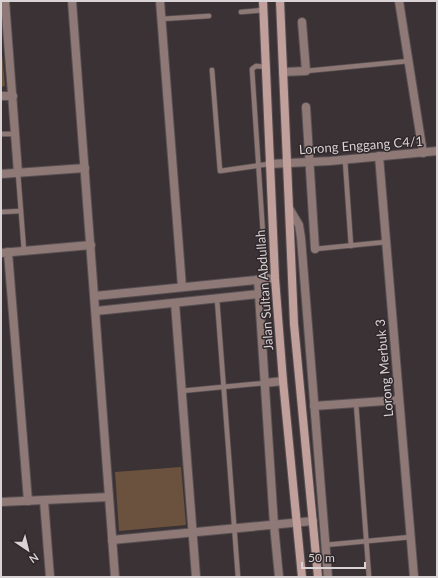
<svg xmlns="http://www.w3.org/2000/svg" width="438" height="578" viewBox="0 0 438 578" font-family="Lato,sans-serif">
<style>
.green{fill:#6b523e}
.lines{fill:none;stroke-linecap:round;stroke-linejoin:round}
.service-casing{stroke:#574f52;stroke-width:6}
.minor-casing{stroke:#574f52;stroke-width:10}
.secondary-casing{stroke:#574f52;stroke-width:10}
.service{stroke:#8e7977;stroke-width:4.5}
.minor{stroke:#8e7977;stroke-width:8}
.secondary{stroke:#c1a09c;stroke-width:8}
.labels{text-anchor:middle;dominant-baseline:central;stroke-width:3;stroke-linejoin:round;paint-order:stroke}
.street-label{font-size:13px;fill:#d9d3d5;stroke:#30282b}
</style>
<rect width="100%" height="100%" fill="#3b3235"/>
<!-- green -->
<g class="green">
<path d="M 1,42 L 5,86 L 1,87 Z"/>
<path d="M 181,467 L 186,525 L 119,531 L 115,472 Z"/>
</g>
<g class="lines">
<!-- service casing -->
<g class="service-casing">
<g id="service">
<path d="M 241,12 L 264,10"/>
<path d="M 161,19 L 209,16"/>
<path d="M 266,67 L 256,66 L 252,69 L 266,279"/>
<path d="M 212,70 L 220,171 L 269,164"/>
<path d="M 306,71 L 409,61"/>
<path d="M 1,134 L 16,134"/>
<path d="M 345,160 L 351,246"/>
<path d="M 18,173 L 24,251"/>
<path d="M 1,212 L 21,211"/>
<path d="M 315,249 L 386,242"/>
<path d="M 217,299 L 238,577"/>
<path d="M 181,391 L 265,383"/>
<path d="M 356,403 L 369,577"/>
<path d="M 325,545 L 411,537"/>
</g>
</g>
<!-- minor casing -->
<g class="minor-casing">
<g id="minor">
<path d="M 5,1 L 18,173"/>
<path d="M 72,1 L 115,577"/>
<path d="M 160,1 L 182,287"/>
<path d="M 399,1 L 423,153"/>
<path d="M 283,72 L 306,71 L 302,22"/>
<path d="M 1,96 L 13,96"/>
<path d="M 306,107 L 315,249"/>
<path d="M 379,156 L 414,577"/>
<path d="M 269,164 L 330,161 L 437,151"/>
<path d="M 1,174 L 85,168"/>
<path d="M 289,208 L 299,225 L 301,238 L 328,577"/>
<path d="M 8,252 L 28,501"/>
<path d="M 1,253 L 91,245"/>
<path d="M 258,280 L 274,525 L 279,577"/>
<path d="M 95,296 L 275,278"/>
<path d="M 175,303 L 196,577"/>
<path d="M 96,311 L 259,294"/>
<path d="M 265,383 L 283,381"/>
<path d="M 314,406 L 399,400"/>
<path d="M 44,501 L 50,577"/>
<path d="M 1,502 L 109,497"/>
<path d="M 112,540 L 313,521"/>
</g>
</g>
<!-- secondary casing -->
<g class="secondary-casing">
<g id="secondary">
<path d="M 263,1 L 275,278 L 283,381 L 302,577"/>
<path d="M 280,1 L 294,324 L 318,577"/>
</g>
</g>
<!-- service -->
<use href="#service" class="service"/>
<!-- minor -->
<use href="#minor" class="minor"/>
<!-- secondary -->
<use href="#secondary" class="secondary"/>
</g>
<g class="labels">
<!-- street labels -->
<g class="street-label">
<text transform="translate(361 145) rotate(-4)">Lorong Enggang C4/1</text>
<text transform="translate(264 290) rotate(-94)">Jalan Sultan Abdullah</text>
<text transform="translate(384 368) rotate(-95)">Lorong Merbuk 3</text>
</g>
</g>
<!-- border -->
<rect width="438" height="578" fill="none" stroke="#d9d3d5" stroke-width="4"/>
<!-- north arrow -->
<g transform="translate(28 550) rotate(145)" stroke="#30282b" stroke-width="3" paint-order="stroke">
<path d="M0-3L7 15L0 10L-7 15Z" fill="#d9d3d5"/>
<text y="-6" font-size="11" font-weight="bold" text-anchor="middle" fill="#d9d3d5">N</text>
</g>
<!-- scale -->
<path d="M302 562v6h63v-6" fill="none" stroke="#d9d3d5" stroke-width="2"/>
<text x="308" y="562" font-size="12" fill="#d9d3d5" stroke="#30282b" stroke-width="3" paint-order="stroke">50 m</text>
</svg>
